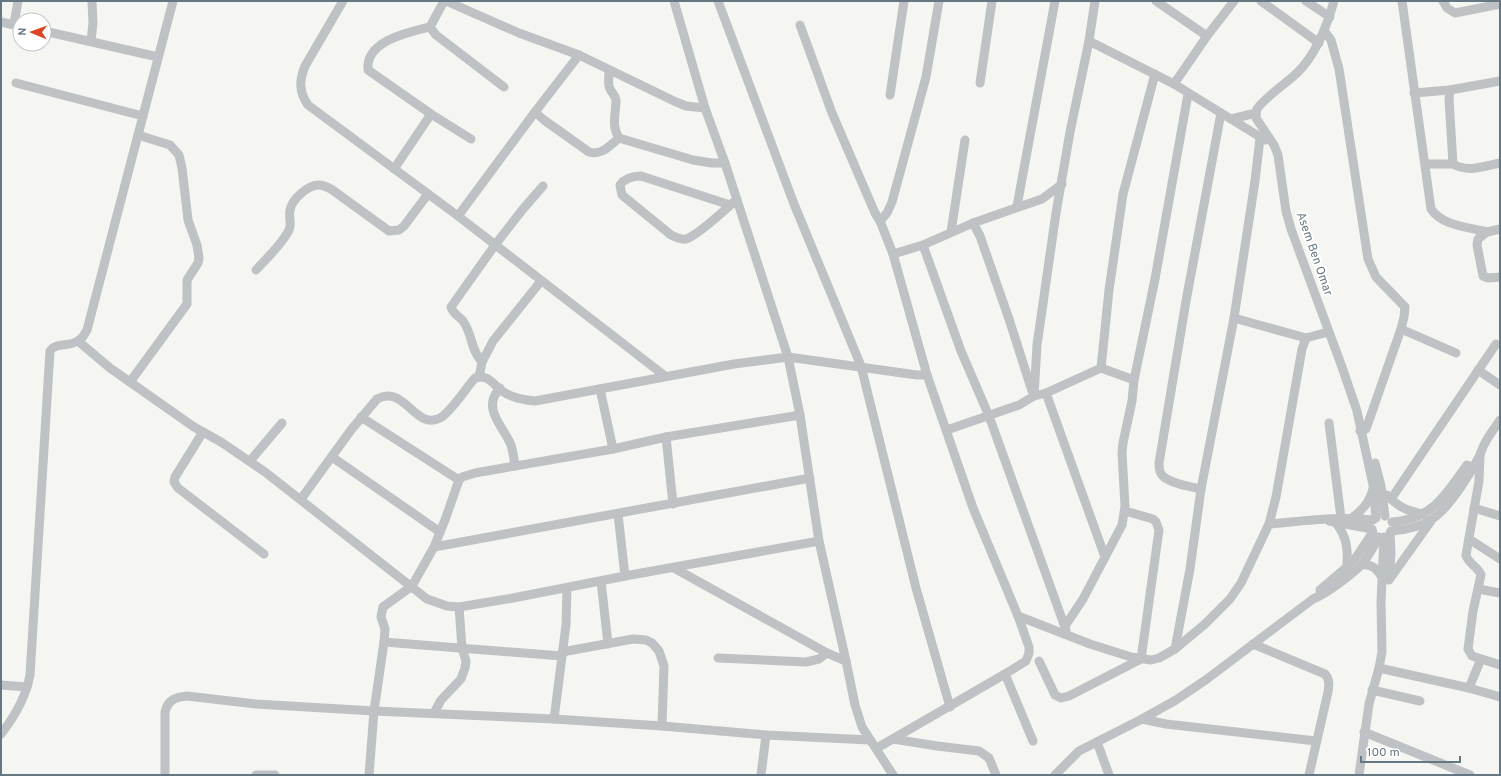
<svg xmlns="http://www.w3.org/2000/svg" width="1501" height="776" viewBox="0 0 1501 776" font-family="Overpass,sans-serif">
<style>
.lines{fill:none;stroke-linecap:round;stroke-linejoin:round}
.minor{stroke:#bec2c5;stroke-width:9}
.labels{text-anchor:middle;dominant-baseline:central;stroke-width:4;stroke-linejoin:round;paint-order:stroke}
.street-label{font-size:12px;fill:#657782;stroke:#fff}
</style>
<rect width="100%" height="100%" fill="#f5f5f1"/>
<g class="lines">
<!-- minor -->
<g class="minor">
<path d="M 343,1 L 305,66 C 299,81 299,92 308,105 L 458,216 L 665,376"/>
<path d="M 444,1 L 430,27 L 436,35 L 504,87"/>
<path d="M 446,1 L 519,33 L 579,55 L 676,102 L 686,106 L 705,108"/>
<path d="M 674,1 L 705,108 L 725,163 L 788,357 L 800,415 L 819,541 L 846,661 L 855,705 L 862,727 L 893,775"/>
<path d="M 718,1 L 794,204 L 861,366 L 916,588 L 950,707"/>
<path d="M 1156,1 L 1207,36"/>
<path d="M 1261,1 L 1319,43"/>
<path d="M 1306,1 L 1330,17"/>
<path d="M 1334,1 C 1327,26 1317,53 1298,72 C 1288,82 1264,98 1257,109 C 1256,112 1256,115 1256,118 L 1274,145 L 1278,155 L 1286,211 L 1291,229 L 1342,367 L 1357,411 L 1373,485 L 1376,518"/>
<path d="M 1402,1 L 1431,209 C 1442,226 1469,227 1487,232"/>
<path d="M 1443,1 L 1447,8 L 1455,13 L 1500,4"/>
<path d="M 1,22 L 19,26"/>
<path d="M 14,24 L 18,1"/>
<path d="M 800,25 L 832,113 L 875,213 L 880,221 L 893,254 L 923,245 L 973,223 L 1042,199 L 1062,184"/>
<path d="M 430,27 C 409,32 365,41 368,70 L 431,114 L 471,139"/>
<path d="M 1324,30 L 1331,40 L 1339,69 L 1368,259 L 1376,277 L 1405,307 L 1404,317 L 1401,329 L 1366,429 L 1360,431"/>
<path d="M 44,31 L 158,57"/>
<path d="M 91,41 L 93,23 L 92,1"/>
<path d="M 1089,41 L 1174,84 L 1265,140"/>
<path d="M 579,55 L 535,112 L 544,120 L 589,152 C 602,156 610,145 619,138"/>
<path d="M 609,70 C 609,75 608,81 609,86 C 610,92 615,94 616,100 C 616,113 611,126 619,138 L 693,160 L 712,163 L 725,163"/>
<path d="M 1500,81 L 1450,90 L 1449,99 L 1453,164 C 1468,173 1485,166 1500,163"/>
<path d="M 16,83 L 143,116"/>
<path d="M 980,83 L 992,1"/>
<path d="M 1174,84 L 1207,36 L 1234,1"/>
<path d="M 1414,93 L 1450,90"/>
<path d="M 890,95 L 904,1"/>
<path d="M 1231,119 L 1256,113"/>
<path d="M 1425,164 L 1453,164"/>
<path d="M 394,169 L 431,114"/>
<path d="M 730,205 L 641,176 C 632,176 625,178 620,185 L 622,195 L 671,235 C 675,237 681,240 686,239 C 697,236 726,209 736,200"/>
<path d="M 1017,206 L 1055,1"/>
<path d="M 458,216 L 535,112"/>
<path d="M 880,221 L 887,213 L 892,202 L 926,77 L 939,1"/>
<path d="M 973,223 L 980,236 L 1009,319 L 1032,391"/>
<path d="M 1500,229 L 1487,232 L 1478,239 L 1477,245 L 1483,276 L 1488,278 L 1500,277"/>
<path d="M 951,232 L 965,140"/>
<path d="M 923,245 L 961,351 L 989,416 L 1066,630"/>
<path d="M 893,254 L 927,375"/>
<path d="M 256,270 C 267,258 280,246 288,232 C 293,224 288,218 290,210 C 292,199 308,185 319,185 C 324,185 327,187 331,189 L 389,231 L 399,230 L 404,226 L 428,194"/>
<path d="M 1234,318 L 1306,338"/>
<path d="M 1401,329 L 1456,353"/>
<path d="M 78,341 L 110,368 L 194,427 L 221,442 L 265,472 L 427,599 L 447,606 L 459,607 L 513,598 L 625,576 L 819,541"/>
<path d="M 482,362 C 470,349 473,335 463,321 C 459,316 453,314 451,307 L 495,245 L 523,209 L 543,186"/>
<path d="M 1101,368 L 1109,290 L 1123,194 L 1155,74"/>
<path d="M 1478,370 L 1500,385"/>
<path d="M 479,377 L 482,362 L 493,341 L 541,281"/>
<path d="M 130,382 L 187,304 L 187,280 L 198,263 L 199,258 L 197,245 L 188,220 L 182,168 L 179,155 L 170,145 L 138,135"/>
<path d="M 500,388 C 481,408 503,426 511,445 C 513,451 514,459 515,466"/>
<path d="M 600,389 L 613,449"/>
<path d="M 1046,393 L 1105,557"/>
<path d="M 1034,396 L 1037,345 L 1056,213 L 1070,132 L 1089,41 L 1095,1"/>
<path d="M 361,417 L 459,480"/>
<path d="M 1329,423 L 1341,518"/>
<path d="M 947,430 L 1019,405 L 1034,396 L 1046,393 L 1101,368 L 1134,380"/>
<path d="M 203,432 L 175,477 L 174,482 L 178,488 L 264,554"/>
<path d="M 666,437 L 673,504"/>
<path d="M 1480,455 L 1479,481 L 1466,555 C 1468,564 1478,566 1481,575 L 1473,611 L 1468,649 L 1472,656 L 1500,665"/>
<path d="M 332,457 L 440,532"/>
<path d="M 250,461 L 282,423"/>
<path d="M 1375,463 L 1381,486 L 1385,516"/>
<path d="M 1201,489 C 1191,487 1168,483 1162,475 C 1159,472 1159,467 1159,463 L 1186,301 L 1221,113"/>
<path d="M 1387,495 C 1399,508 1408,511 1424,514"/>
<path d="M 301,499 L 351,430 L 377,399 C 405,384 415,431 440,418 C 451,412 466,388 475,378 C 488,374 493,384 502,391 C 512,398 524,400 535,401 L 734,364 L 788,357 L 917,375 L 927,375 L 973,508 L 1018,616 L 1029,647 L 1029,653 L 1026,661 L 1005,674 L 877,748"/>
<path d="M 1391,499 L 1496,344"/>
<path d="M 1474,508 L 1500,516"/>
<path d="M 618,514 L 625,576"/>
<path d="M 1353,517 C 1363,510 1370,501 1373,489"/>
<path d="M 1329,521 L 1372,529"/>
<path d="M 1392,522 C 1433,519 1445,495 1467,465"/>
<path d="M 1336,523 C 1347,537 1348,549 1347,567"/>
<path d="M 1269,524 L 1276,497 L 1302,349 L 1306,338 L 1328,332"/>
<path d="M 1391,531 C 1406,530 1420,527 1432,519 C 1449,508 1469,475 1479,457 C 1481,453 1482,448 1485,443 C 1489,435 1495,428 1500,420"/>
<path d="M 1469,539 L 1500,559"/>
<path d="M 434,547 L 810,478"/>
<path d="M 1361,565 C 1372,563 1378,570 1383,579"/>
<path d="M 674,568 L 827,653 L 846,661"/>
<path d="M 1389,579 L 1391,553 L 1390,533"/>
<path d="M 1389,580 L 1431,521"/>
<path d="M 601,581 L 608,644"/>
<path d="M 1478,589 L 1500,593"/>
<path d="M 1320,590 L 1347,567 L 1357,556 L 1373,532"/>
<path d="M 1018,616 L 1090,644 L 1131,657 L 1151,660 L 1159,658 L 1175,649 L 1205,624 L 1230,599 L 1241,583 L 1269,524 C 1304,521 1339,516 1373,520"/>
<path d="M 1065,626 L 1083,599 L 1122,525 L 1125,506 L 1122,453 L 1123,443 L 1132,401 L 1134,380 L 1155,279 L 1188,94"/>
<path d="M 384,642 L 562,656"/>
<path d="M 1253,644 L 1325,674 C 1330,680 1329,685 1328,692 L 1309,775"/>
<path d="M 1175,649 L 1190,569 L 1201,489 L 1234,318 L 1255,181 L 1260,138"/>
<path d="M 562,652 L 633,639 L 646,640 L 652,643 L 659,651 L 664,666 L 662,726"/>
<path d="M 718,658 L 806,662 L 819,659 L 827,653"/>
<path d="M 1039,661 L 1055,695 L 1061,698 L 1069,696 L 1141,659 L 1159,530 L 1156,522 L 1153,519 L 1125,511"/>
<path d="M 1379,668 L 1469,688 L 1500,697"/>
<path d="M 1005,674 L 1033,741"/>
<path d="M 1,685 L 27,687"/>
<path d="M 1469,688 L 1481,659"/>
<path d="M 1372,690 L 1420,701"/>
<path d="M 434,713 L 441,700 L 461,679 L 465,668 L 466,661 L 462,648 L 459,607"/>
<path d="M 554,719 L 566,625 L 567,588"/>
<path d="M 1142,719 L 1166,724 L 1316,741"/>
<path d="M 1364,732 L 1470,775"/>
<path d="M 1,734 C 15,716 26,697 30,675 L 50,351 C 57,341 70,348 79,340 C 83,338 85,333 87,330 L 173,1"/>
<path d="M 893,739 L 937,746 L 979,751 L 989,758 L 996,775"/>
<path d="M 1097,742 L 1109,775"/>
<path d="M 165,775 L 165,712 C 168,700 175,697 187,696 L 256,704 L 374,711 L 554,719 L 662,726 L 766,735 L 870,740"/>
<path d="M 256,775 L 275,775"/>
<path d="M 369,775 L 374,711 L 384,642 L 385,629 L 381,617 L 383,607 L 412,586 L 434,547 L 445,520 L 459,480 L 462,477 L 475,473 L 613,449 L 666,437 L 800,415"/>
<path d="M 761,775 L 766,735"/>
<path d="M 1055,775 L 1079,751 L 1142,719 L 1176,700 L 1207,679 L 1313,599 C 1326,594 1353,574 1363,563 C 1369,555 1374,546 1379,537"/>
<path d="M 1359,775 L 1369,704 L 1379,668 L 1382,652 L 1381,602 L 1384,537"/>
</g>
</g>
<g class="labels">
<!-- street labels -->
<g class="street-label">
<text transform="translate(1314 254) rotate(71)">Asem Ben Omar</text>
</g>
</g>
<!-- border -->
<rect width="1501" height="776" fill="none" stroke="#657782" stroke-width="4"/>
<!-- north arrow -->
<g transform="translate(32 32) rotate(272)"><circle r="19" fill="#ffffff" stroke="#c1c9cd"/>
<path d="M0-3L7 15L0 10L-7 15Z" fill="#dd4529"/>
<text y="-6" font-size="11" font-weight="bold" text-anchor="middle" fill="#657782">N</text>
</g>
<!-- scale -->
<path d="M1361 756v6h99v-6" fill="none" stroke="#657782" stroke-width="2"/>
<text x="1367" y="756" font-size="12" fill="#657782" stroke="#ffffff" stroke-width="3" paint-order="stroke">100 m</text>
</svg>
